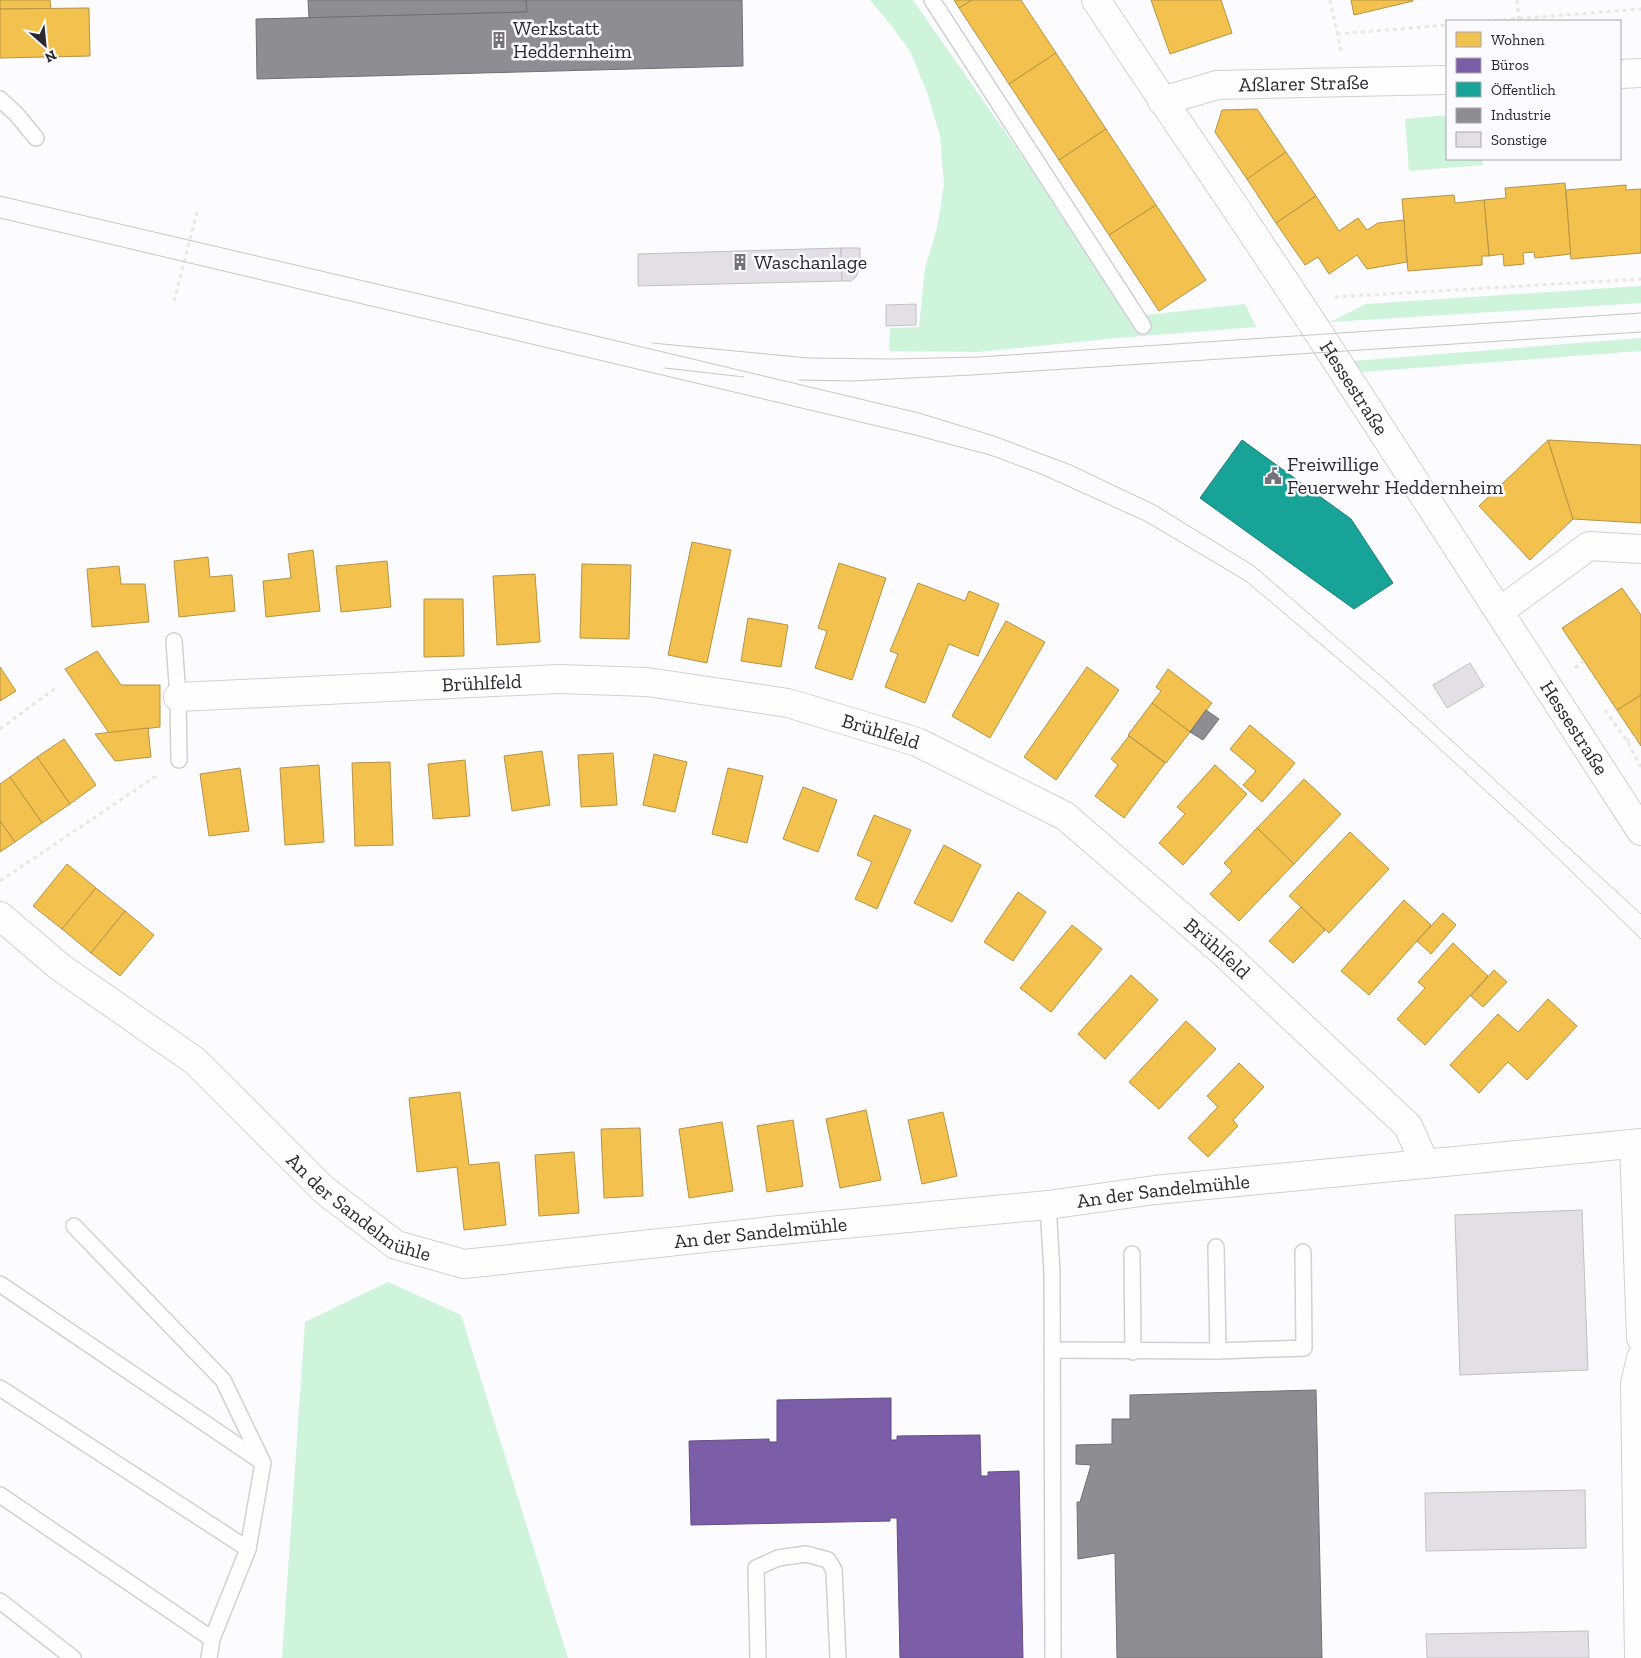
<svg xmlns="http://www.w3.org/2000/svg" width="1641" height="1658" viewBox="0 0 1641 1658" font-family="'Zilla Slab',serif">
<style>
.green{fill:#cff4dc}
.homes{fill:#f2c14e;stroke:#b69345}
.offices{fill:#7b5ea7;stroke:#634e83}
.public{fill:#17a398;stroke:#1d7e79}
.industry{fill:#8d8d92;stroke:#706f75}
.building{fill:#e2e0e4;stroke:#c1c0c3}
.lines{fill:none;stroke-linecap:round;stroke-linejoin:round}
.lane-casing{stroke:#d1d0d4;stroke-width:18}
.street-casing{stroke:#d1d0d4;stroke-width:30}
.secondary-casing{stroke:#d1d0d4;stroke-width:30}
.path{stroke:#e7e7e7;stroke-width:3;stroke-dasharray:4 4;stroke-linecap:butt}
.lane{stroke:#fffeff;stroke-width:15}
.street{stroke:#fffeff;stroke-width:28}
.secondary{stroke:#fffeff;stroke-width:28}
.tram{stroke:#c7c7c8;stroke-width:1}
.labels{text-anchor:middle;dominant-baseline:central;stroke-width:5;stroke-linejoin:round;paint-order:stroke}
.poi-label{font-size:20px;fill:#2b2930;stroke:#fbfafe;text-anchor:start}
.street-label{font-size:20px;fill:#2b2930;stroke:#fbfafe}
</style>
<rect width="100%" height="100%" fill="#fcfbfd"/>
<!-- green -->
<g class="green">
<path d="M 870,0 L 913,0 L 1026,162 L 1128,317 L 1245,304 L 1256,327 L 1117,338 L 978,352 L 889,351 L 890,328 L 919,327 L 925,268 L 937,228 L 944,185 L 940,136 L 928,95 L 910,51 L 890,24 Z"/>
<path d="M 1447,115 L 1447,159 L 1482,159 L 1483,165 L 1409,171 L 1405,119 Z"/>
<path d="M 1641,286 L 1641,303 L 1330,322 L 1366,304 Z"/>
<path d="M 1641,338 L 1641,351 L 1361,372 L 1353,361 Z"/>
<path d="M 388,1282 L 461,1315 L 568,1658 L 282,1658 L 305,1322 Z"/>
</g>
<!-- homes -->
<g class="homes">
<path d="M 0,0 L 50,0 L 51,9 L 0,9 Z"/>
<path d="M 954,0 L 972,0 L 959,8 Z"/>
<path d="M 972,0 L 1021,0 L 1056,53 L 1009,84 L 959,8 Z"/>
<path d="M 1151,0 L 1221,0 L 1232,33 L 1170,54 Z"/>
<path d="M 1351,0 L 1412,0 L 1413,1 L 1354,15 Z"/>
<path d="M 89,8 L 90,56 L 0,58 L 0,9 Z"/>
<path d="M 1056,53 L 1106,129 L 1059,160 L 1009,84 Z"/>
<path d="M 1257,109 L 1286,152 L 1247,179 L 1215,132 L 1222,110 Z"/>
<path d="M 1106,129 L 1156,205 L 1109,235 L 1059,160 Z"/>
<path d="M 1286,152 L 1316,196 L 1276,223 L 1247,179 Z"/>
<path d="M 1565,183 L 1571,254 L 1535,258 L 1534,252 L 1523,253 L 1524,264 L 1504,266 L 1503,254 L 1489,256 L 1484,200 L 1506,198 L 1505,188 Z"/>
<path d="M 1626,185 L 1626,190 L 1641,189 L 1641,253 L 1571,259 L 1566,190 Z"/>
<path d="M 1454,195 L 1455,203 L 1484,200 L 1489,256 L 1482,256 L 1482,265 L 1408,271 L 1402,199 Z"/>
<path d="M 1316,196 L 1339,231 L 1358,218 L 1367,230 L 1378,223 L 1404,220 L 1407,262 L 1367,269 L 1357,255 L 1329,274 L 1318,257 L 1305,265 L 1276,223 Z"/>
<path d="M 1156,205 L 1206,280 L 1159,311 L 1109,235 Z"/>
<path d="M 1548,440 L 1573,519 L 1530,560 L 1479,506 Z"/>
<path d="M 1548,440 L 1641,445 L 1641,523 L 1573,519 Z"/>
<path d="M 692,542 L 731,550 L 707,663 L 668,655 Z"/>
<path d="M 313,550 L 320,611 L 266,617 L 263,581 L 291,578 L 288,554 Z"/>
<path d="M 208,557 L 210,577 L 232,575 L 235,611 L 179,617 L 174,561 Z"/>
<path d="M 387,561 L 391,607 L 341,612 L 336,566 Z"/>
<path d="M 839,563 L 886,578 L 852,680 L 815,668 L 827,631 L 818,628 Z"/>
<path d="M 582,564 L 631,565 L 629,639 L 580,638 Z"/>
<path d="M 119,566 L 121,584 L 145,584 L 149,622 L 92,627 L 87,569 Z"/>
<path d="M 535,574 L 540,642 L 497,645 L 493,576 Z"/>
<path d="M 918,583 L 965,601 L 969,591 L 999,604 L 978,656 L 949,644 L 925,703 L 885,687 L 898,654 L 890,651 Z"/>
<path d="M 1622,588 L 1641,615 L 1641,695 L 1617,710 L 1562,628 Z"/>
<path d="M 424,599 L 463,599 L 464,656 L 424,657 Z"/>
<path d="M 748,618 L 788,625 L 781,667 L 741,661 Z"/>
<path d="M 1006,621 L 1045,642 L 990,738 L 952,716 Z"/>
<path d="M 97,651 L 121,685 L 160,685 L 160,727 L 109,733 L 65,669 Z"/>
<path d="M 0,667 L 16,691 L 0,701 Z"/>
<path d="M 1087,667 L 1119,690 L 1056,780 L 1024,757 Z"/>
<path d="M 1168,669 L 1212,703 L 1190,732 L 1152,703 L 1161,691 L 1156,687 Z"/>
<path d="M 1641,695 L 1641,746 L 1617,710 Z"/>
<path d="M 1152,703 L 1190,732 L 1166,763 L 1128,735 Z"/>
<path d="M 1250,725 L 1295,763 L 1262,802 L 1243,785 L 1256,771 L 1230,749 Z"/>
<path d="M 148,728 L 151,757 L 115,761 L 95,734 Z"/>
<path d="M 1129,736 L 1165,763 L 1124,818 L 1095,796 L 1118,765 L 1111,759 Z"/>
<path d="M 64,739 L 96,785 L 70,804 L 37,757 Z"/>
<path d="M 542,751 L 550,805 L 512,811 L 504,756 Z"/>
<path d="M 613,753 L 617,805 L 581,807 L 578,755 Z"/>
<path d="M 654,754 L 687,762 L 675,812 L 643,805 Z"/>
<path d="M 37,757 L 70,804 L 42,823 L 10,777 Z"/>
<path d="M 465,760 L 470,816 L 433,819 L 428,764 Z"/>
<path d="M 390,762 L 393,845 L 355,846 L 352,763 Z"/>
<path d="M 319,765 L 324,842 L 285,845 L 280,768 Z"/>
<path d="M 1215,765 L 1247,794 L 1183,865 L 1159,843 L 1185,814 L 1177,807 Z"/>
<path d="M 240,768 L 249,831 L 209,836 L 200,774 Z"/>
<path d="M 728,768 L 763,776 L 747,843 L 712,834 Z"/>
<path d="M 10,777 L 42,823 L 15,842 L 0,821 L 0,784 Z"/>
<path d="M 1304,779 L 1341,814 L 1294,864 L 1257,828 Z"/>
<path d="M 803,787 L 837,800 L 818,852 L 783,839 Z"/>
<path d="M 874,815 L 911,830 L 877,909 L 855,899 L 872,862 L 857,855 Z"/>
<path d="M 0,821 L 15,842 L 0,852 Z"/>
<path d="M 1257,828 L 1294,864 L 1239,921 L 1210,894 L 1232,871 L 1224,863 Z"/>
<path d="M 1350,832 L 1389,869 L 1329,933 L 1289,896 Z"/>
<path d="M 944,845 L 981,865 L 952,922 L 914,903 Z"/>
<path d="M 67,864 L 96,888 L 62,929 L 33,906 Z"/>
<path d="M 96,888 L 125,911 L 91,953 L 62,929 Z"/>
<path d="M 1018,892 L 1046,912 L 1013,961 L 984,942 Z"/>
<path d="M 1404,900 L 1431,925 L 1369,995 L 1341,971 Z"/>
<path d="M 1301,907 L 1325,930 L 1293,963 L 1269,941 Z"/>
<path d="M 125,911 L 154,935 L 120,976 L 91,953 Z"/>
<path d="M 1443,913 L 1456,925 L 1431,954 L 1417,941 Z"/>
<path d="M 1072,925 L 1102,949 L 1051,1012 L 1020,988 Z"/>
<path d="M 1453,943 L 1488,976 L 1425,1045 L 1397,1019 L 1425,988 L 1418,982 Z"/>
<path d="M 1494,970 L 1507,982 L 1483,1007 L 1471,996 Z"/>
<path d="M 1131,975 L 1158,1000 L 1105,1059 L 1078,1034 Z"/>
<path d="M 1548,999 L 1577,1026 L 1527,1080 L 1508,1062 L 1479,1093 L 1450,1065 L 1498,1014 L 1518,1032 Z"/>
<path d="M 1186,1021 L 1216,1049 L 1159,1109 L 1129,1082 Z"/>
<path d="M 1239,1063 L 1264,1087 L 1233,1120 L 1238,1126 L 1208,1157 L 1188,1138 L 1218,1107 L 1207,1096 Z"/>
<path d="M 460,1092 L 469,1165 L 499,1162 L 506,1225 L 464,1230 L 457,1167 L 417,1172 L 409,1098 Z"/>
<path d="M 866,1110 L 881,1180 L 840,1188 L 826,1119 Z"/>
<path d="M 943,1112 L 957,1176 L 922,1184 L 908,1120 Z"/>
<path d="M 793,1120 L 803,1186 L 767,1192 L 757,1126 Z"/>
<path d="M 722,1122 L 733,1191 L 689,1198 L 679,1129 Z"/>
<path d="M 640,1128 L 643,1196 L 604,1198 L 601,1129 Z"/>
<path d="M 574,1152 L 579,1213 L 539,1216 L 535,1155 Z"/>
</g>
<!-- offices -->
<path class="offices" d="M 891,1398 L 891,1440 L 897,1440 L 897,1436 L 980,1435 L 981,1476 L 988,1476 L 988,1472 L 1019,1471 L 1023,1658 L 900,1658 L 897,1518 L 890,1518 L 890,1521 L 691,1525 L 689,1441 L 769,1439 L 769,1442 L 777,1442 L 777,1400 Z"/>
<!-- public -->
<path class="public" d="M 1242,440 L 1351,519 L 1393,583 L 1354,609 L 1200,498 Z"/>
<!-- industry -->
<g class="industry">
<path d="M 308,0 L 526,0 L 527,12 L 309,18 Z"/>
<path d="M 526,0 L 742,0 L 743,66 L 257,79 L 256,19 L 527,12 Z"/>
<path d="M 1206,710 L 1219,719 L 1203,740 L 1190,732 Z"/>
<path d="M 1316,1390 L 1322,1658 L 1117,1658 L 1115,1553 L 1078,1559 L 1077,1502 L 1080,1502 L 1091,1465 L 1076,1464 L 1076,1445 L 1112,1444 L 1112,1419 L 1130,1419 L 1130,1395 Z"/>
</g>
<!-- building -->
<g class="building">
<path d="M 841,248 L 842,281 L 638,286 L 638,254 Z"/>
<path d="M 841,248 L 860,248 L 860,267 L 856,277 L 851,281 L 842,281 Z"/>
<path d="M 916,304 L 916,325 L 886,326 L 886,305 Z"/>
<path d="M 1470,663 L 1484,686 L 1447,708 L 1433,685 Z"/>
<path d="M 1582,1210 L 1588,1370 L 1460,1375 L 1455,1215 Z"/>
<path d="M 1585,1490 L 1586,1548 L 1426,1551 L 1425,1493 Z"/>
<path d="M 1588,1631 L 1589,1658 L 1427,1658 L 1426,1634 Z"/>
</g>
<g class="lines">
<!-- lane casing -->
<g class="lane-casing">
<g id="lane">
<path d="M 932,0 L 1143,326"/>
<path d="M 0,99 L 17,115 L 36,138"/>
<path d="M 174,641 L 178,697 L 179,760"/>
<path d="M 1048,1205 L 1052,1272 L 1053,1658"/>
<path d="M 74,1226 L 223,1380 L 263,1463 L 248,1549 L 212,1639"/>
<path d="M 1216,1247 L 1218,1351"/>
<path d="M 1132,1254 L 1133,1352"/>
<path d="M 0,1284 L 262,1462"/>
<path d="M 1052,1350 L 1218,1351 L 1304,1348 L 1303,1252"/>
<path d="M 0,1388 L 248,1549"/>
<path d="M 0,1495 L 212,1639 L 209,1658"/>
<path d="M 0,1601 L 73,1658"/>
<path d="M 758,1658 L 756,1568 L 778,1558 L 806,1554 L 828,1560 L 834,1570 L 838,1658"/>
</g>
</g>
<!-- street casing -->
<g class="street-casing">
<g id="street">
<path d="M 1620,74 L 1641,73"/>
<path id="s1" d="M 1162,101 L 1217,85 L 1447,80"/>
<path d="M 1500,611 L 1589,546 L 1641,549"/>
<path id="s2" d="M 178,697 L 559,679 L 647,682 L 788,703 L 917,742 L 1065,816 L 1226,955 L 1408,1126 L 1425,1164"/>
<path id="s3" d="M 0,916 L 60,967 L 195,1061 L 324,1190 L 396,1245 L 464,1264 L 780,1230 L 1048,1205 L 1155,1190 L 1641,1143"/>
<path d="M 1634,1144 L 1641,1338"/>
<path d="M 1639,1658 L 1635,1384 L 1641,1358"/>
</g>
</g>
<!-- secondary casing -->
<g class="secondary-casing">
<g id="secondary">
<path id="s4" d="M 1096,0 C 1169,111 1245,220 1318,332 C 1426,498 1534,664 1641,831"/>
</g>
</g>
<!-- path -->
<g class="path">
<path d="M 1330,0 L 1341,51"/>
<path d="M 1517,0 L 1519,21"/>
<path d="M 1487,21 L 1641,9"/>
<path d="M 1337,34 L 1447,25"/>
<path d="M 1335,297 L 1641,279"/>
<path d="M 174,301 L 198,208"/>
<path d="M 1575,668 L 1584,661"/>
<path d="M 1605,710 L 1627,741 L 1641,767"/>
<path d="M 0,729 L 57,687"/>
<path d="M 1626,741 L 1635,737"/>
<path d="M 0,881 L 159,774"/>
</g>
<!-- lane -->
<use href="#lane" class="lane"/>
<!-- street -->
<use href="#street" class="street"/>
<!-- secondary -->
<use href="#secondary" class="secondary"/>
<!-- tram -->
<g class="tram">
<path d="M 0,196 L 428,296 L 919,413 L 994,436 L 1071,465 L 1155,505 L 1254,566 L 1390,684 L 1641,914"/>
<path d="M 0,218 L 911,434 L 990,455 L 1041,474 L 1145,521 L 1246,581 L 1381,695 L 1537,838 L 1641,939"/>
<path d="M 652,343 L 808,358 L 891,359 L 979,357 L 1641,313"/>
<path d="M 665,368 L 744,377"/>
<path d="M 799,380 L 851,381 L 972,375 L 1641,332"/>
</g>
</g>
<!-- icons -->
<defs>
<g id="building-bare" transform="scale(1.35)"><path d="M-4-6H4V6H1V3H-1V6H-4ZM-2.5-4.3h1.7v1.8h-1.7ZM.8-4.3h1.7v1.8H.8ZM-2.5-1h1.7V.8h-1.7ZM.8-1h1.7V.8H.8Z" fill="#747278" stroke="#fbfafe" stroke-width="2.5" paint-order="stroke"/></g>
<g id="civic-bare" transform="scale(1.35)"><path d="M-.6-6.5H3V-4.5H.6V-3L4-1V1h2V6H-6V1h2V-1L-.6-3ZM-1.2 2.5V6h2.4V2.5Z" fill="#747278" stroke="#fbfafe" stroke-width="2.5" paint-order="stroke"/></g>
</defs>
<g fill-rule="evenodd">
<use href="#building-bare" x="499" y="40"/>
<use href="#building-bare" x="740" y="262"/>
<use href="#civic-bare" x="1273" y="476"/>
</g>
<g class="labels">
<!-- poi labels -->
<g class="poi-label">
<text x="513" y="28">Werkstatt<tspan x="513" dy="23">Heddernheim</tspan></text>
<text x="754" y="262">Waschanlage</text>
<text x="1287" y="464">Freiwillige<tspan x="1287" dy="23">Feuerwehr Heddernheim</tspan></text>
</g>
<!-- street labels -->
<g class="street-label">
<text stroke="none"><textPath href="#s1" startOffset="144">Aßlarer Straße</textPath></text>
<text stroke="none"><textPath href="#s4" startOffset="466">Hessestraße</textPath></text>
<text stroke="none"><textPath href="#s2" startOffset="304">Brühlfeld</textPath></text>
<text stroke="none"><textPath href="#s4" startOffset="871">Hessestraße</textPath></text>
<text stroke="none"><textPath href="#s2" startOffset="709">Brühlfeld</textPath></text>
<text stroke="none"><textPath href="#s2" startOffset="1114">Brühlfeld</textPath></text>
<text stroke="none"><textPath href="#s3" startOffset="1290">An der Sandelmühle</textPath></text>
<text stroke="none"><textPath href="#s3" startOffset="465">An der Sandelmühle</textPath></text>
<text stroke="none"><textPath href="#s3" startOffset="885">An der Sandelmühle</textPath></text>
</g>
</g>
<!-- legend -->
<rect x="1446" y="20" width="175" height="140" fill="#fbfafe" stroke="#a8a6ac"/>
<rect x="1456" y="32" width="25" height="15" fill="#f2c14e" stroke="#a8a6ac"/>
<text x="1491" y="45" font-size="15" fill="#2b2930">Wohnen</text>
<rect x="1456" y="58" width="25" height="15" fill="#7b5ea7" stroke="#a8a6ac"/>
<text x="1491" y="70" font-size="15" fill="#2b2930">Büros</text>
<rect x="1456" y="82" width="25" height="15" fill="#17a398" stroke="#a8a6ac"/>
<text x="1491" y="95" font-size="15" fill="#2b2930">Öffentlich</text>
<rect x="1456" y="108" width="25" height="15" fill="#8d8d92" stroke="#a8a6ac"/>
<text x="1491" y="120" font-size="15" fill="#2b2930">Industrie</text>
<rect x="1456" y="132" width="25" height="15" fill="#e2e0e4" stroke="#a8a6ac"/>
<text x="1491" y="145" font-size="15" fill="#2b2930">Sonstige</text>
<!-- north arrow -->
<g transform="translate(45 45) rotate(153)" stroke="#fbfafe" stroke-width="4" paint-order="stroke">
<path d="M0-4L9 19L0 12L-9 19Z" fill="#2b2930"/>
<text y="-8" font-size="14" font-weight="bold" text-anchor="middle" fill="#2b2930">N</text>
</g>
</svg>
